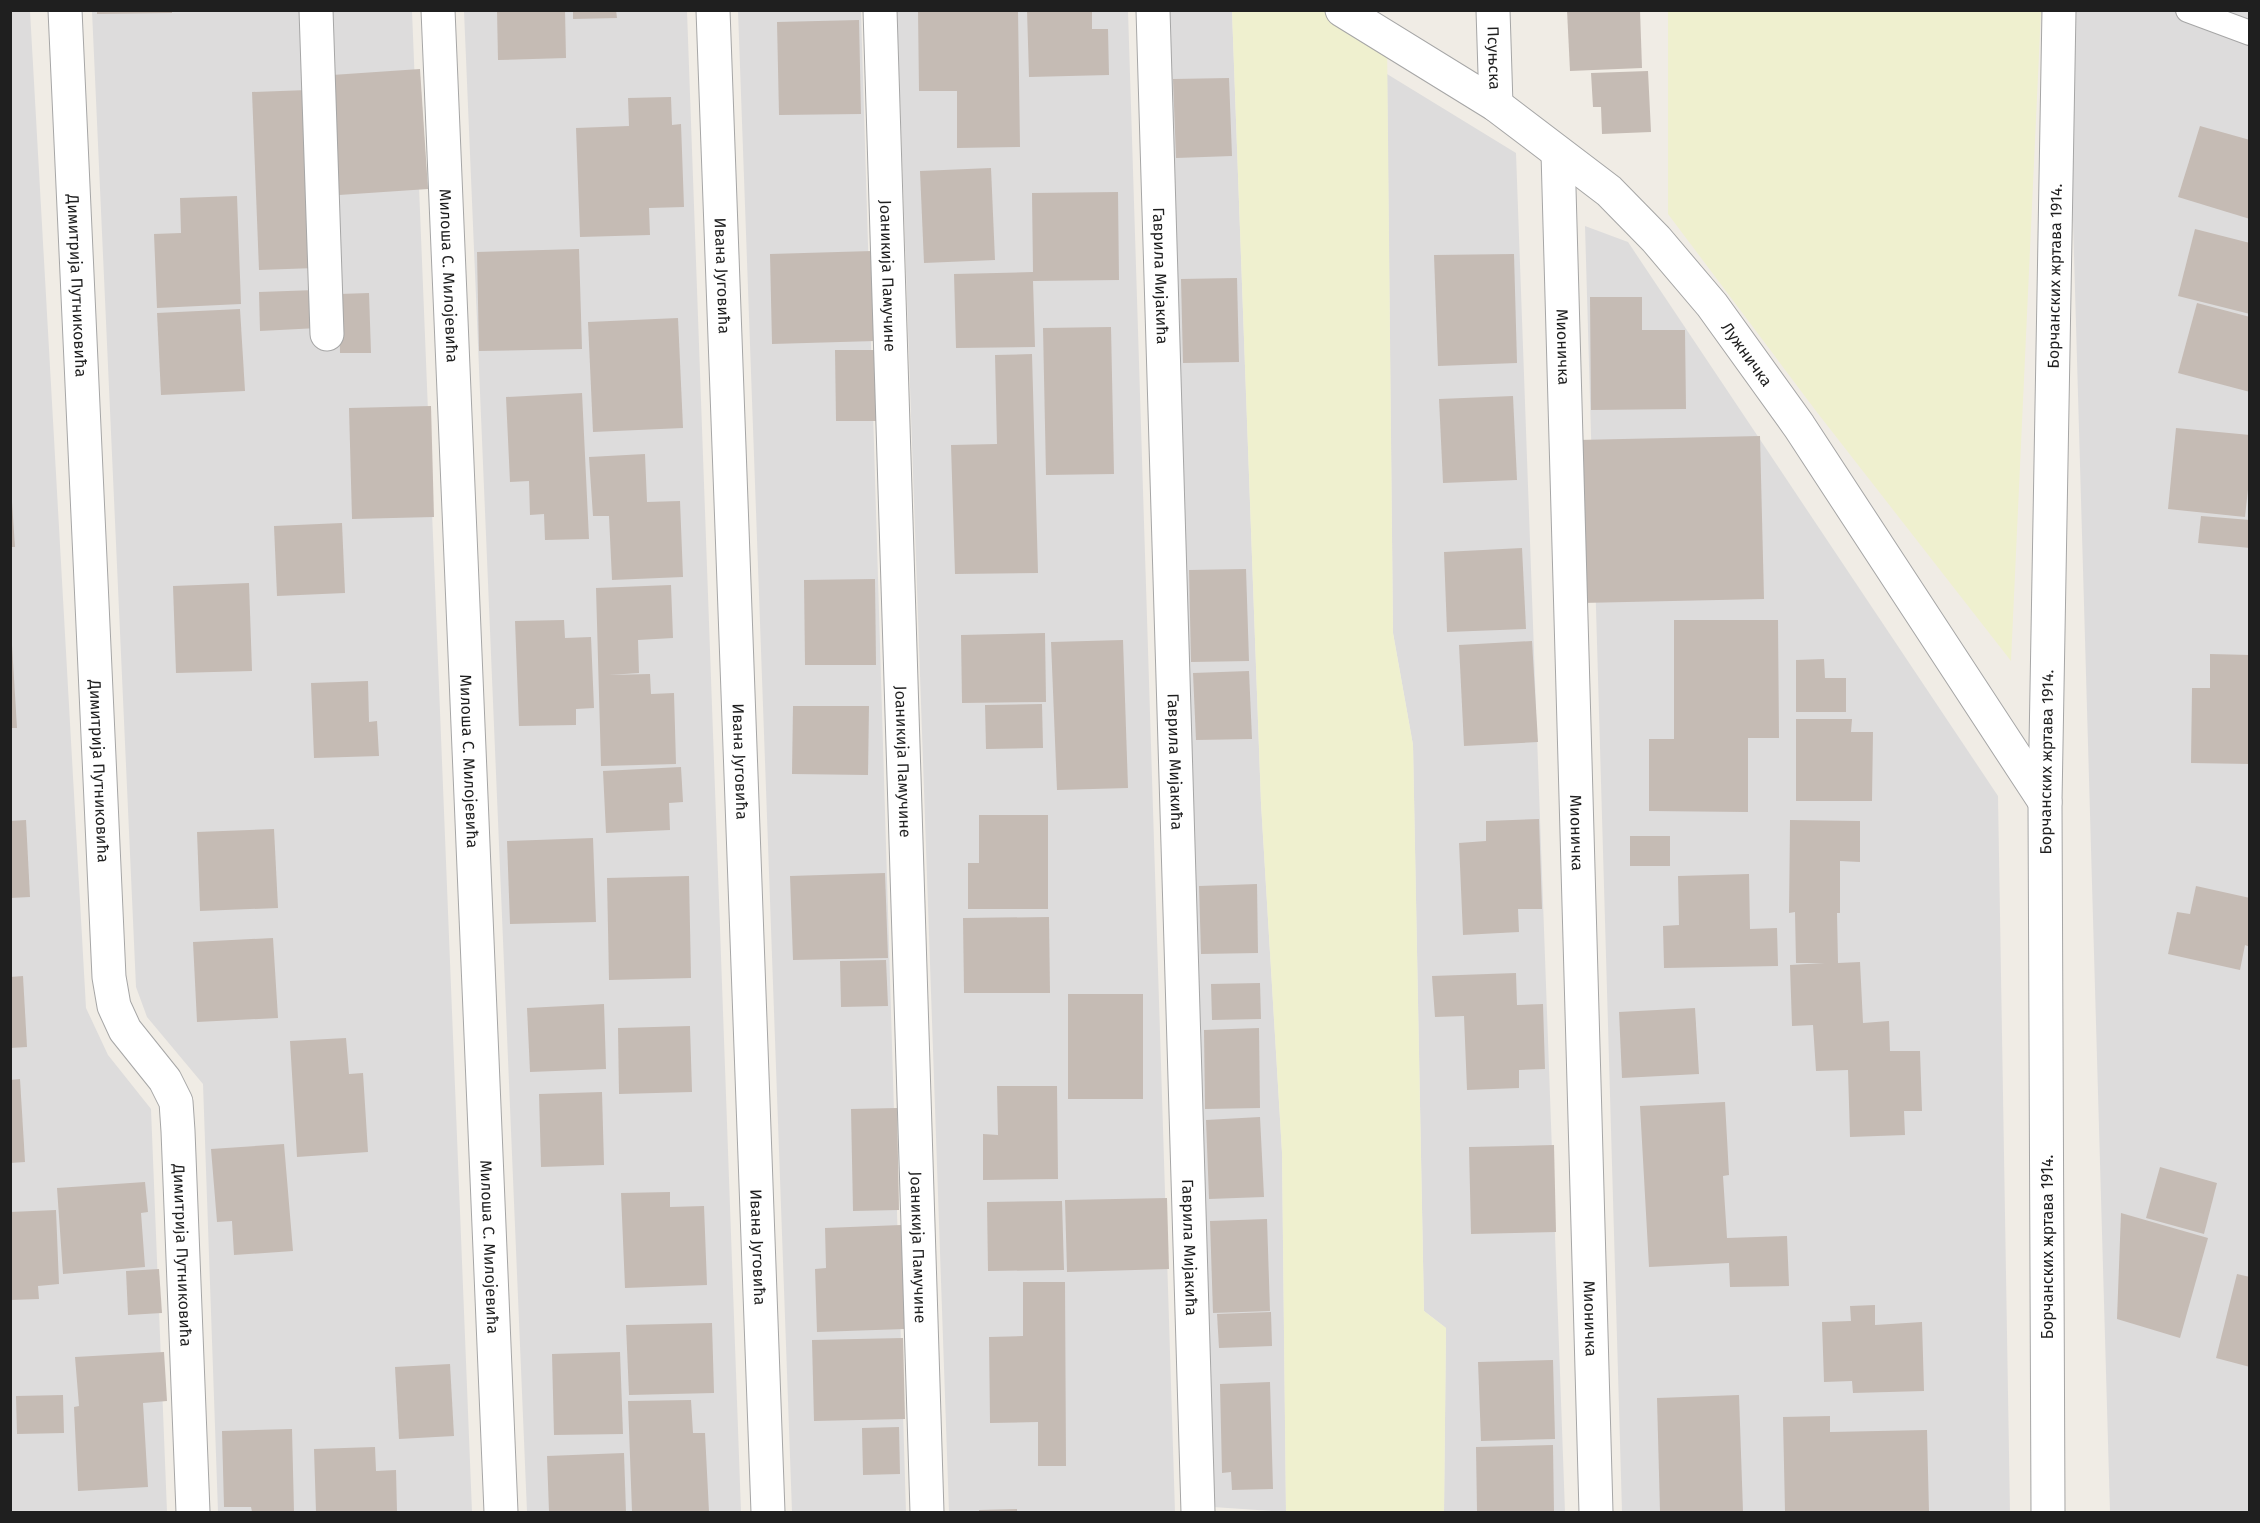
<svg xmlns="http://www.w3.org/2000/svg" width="2260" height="1523" viewBox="0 0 2260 1523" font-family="'Fira Sans',sans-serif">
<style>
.residential{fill:#dddcdc}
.farmland{fill:#eff0cf}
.building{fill:#c5bbb4}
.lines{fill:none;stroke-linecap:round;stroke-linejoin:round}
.service-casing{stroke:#a6a6a6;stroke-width:26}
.minor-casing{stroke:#a6a6a6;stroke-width:35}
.service{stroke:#fff;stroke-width:24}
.minor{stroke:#fff;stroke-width:33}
.labels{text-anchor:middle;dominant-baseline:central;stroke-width:5;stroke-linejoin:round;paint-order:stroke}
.street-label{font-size:16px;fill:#1f1f1f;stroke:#fff}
</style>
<rect width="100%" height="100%" fill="#f0ece5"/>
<!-- residential -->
<g class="residential">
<path d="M 10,11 L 30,11 L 86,1008 L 108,1055 L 151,1109 L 167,1512 L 11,1512 Z"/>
<path d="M 92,11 L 412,11 L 472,1512 L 218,1512 L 203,1084 L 147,1017 L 136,987 Z"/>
<path d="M 464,11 L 687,11 L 741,1512 L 527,1512 Z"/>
<path d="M 738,11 L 861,11 L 906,1512 L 792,1512 Z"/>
<path d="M 897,11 L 1128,11 L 1175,1512 L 949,1512 Z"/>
<path d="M 1167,11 L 1232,11 L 1261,803 L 1282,1152 L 1286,1512 L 1213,1507 Z"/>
<path d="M 2067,11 L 2249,11 L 2249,1512 L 2110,1512 Z"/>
<path d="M 1387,74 L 1516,153 L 1565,1512 L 1444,1512 L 1446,1328 L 1424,1311 L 1413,745 L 1393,633 Z"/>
<path d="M 1585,226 L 1628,242 L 1998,796 L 2010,1512 L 1622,1512 Z"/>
</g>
<!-- farmland -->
<g class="farmland">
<path d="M 1232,11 L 1342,11 L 1387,38 L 1393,633 L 1413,745 L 1424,1311 L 1446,1328 L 1444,1512 L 1286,1512 L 1282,1152 L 1261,803 Z"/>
<path d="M 1668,11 L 2041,11 L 2011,661 L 1816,411 L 1668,214 Z"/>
</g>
<!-- building -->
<g class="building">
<path d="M 97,10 L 172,10 L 172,13 L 97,14 Z"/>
<path d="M 497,10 L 565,10 L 566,58 L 498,60 Z"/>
<path d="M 573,10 L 616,10 L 617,18 L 573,19 Z"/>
<path d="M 918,10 L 1018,10 L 1020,147 L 957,148 L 957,91 L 919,91 Z"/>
<path d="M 1027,10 L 1092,10 L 1092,29 L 1108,29 L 1109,75 L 1029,77 Z"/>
<path d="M 1567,10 L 1640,10 L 1642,68 L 1570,71 Z"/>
<path d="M 859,20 L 861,114 L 779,115 L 777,22 Z"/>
<path d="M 420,69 L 428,189 L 339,195 L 332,75 Z"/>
<path d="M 1648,71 L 1651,132 L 1602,134 L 1601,107 L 1593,107 L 1591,73 Z"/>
<path d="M 1229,78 L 1232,156 L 1176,158 L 1173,79 Z"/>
<path d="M 308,90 L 315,268 L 259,270 L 252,92 Z"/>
<path d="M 671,97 L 672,125 L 681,124 L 684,207 L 649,208 L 650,235 L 580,237 L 576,128 L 629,126 L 628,98 Z"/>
<path d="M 2200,126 L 2250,140 L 2250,219 L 2178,197 Z"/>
<path d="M 991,168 L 995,260 L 924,263 L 920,171 Z"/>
<path d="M 1118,192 L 1119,280 L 1033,281 L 1035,347 L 956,348 L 954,274 L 1033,272 L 1032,193 Z"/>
<path d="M 237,196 L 241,304 L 157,308 L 154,234 L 181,233 L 180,198 Z"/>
<path d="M 2195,229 L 2250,243 L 2250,314 L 2178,296 Z"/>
<path d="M 579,249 L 582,349 L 479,351 L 477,252 Z"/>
<path d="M 872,251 L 875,341 L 772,344 L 770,254 Z"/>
<path d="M 1514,254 L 1517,363 L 1438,366 L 1434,255 Z"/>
<path d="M 1237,278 L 1239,362 L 1183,363 L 1181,279 Z"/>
<path d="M 316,290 L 318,328 L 260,331 L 259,292 Z"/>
<path d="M 369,293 L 371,353 L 340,353 L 339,294 Z"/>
<path d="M 1590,297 L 1642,297 L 1642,330 L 1685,330 L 1686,409 L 1591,410 Z"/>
<path d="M 2197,303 L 2250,317 L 2250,392 L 2178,373 Z"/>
<path d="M 240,309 L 245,391 L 161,395 L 157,313 Z"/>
<path d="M 678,318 L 683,428 L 593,432 L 588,322 Z"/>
<path d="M 1111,327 L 1114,474 L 1046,475 L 1043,328 Z"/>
<path d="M 835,350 L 877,350 L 878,421 L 836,421 Z"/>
<path d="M 1032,354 L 1038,573 L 955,574 L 951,445 L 997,444 L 995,355 Z"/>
<path d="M 582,393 L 589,539 L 545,540 L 544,514 L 530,515 L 529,481 L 510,482 L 506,397 Z"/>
<path d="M 1513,396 L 1517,480 L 1443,483 L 1439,399 Z"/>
<path d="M 431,406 L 434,517 L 352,519 L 349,408 Z"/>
<path d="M 2176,428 L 2250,435 L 2250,471 L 2245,517 L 2168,509 Z"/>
<path d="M 1760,436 L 1764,599 L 1581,603 L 1577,440 Z"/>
<path d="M 645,454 L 647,502 L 680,501 L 683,577 L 612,580 L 609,516 L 593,516 L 589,457 Z"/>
<path d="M 10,502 L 12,502 L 15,547 L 10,547 Z"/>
<path d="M 2201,516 L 2250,520 L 2250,548 L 2198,543 Z"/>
<path d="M 342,523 L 345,593 L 277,596 L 274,526 Z"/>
<path d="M 1522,548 L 1526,629 L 1447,632 L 1444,552 Z"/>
<path d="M 1246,569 L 1249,661 L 1191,662 L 1189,570 Z"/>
<path d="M 875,579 L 876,665 L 805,665 L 804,580 Z"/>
<path d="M 249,583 L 252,671 L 176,673 L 173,586 Z"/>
<path d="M 671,585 L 673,638 L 638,640 L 639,673 L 609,675 L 650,674 L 651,694 L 674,693 L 676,764 L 601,766 L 596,588 Z"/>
<path d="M 564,620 L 565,638 L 591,637 L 594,708 L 576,709 L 576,725 L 519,726 L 515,621 Z"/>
<path d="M 1674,620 L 1778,620 L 1779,738 L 1748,738 L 1748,812 L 1649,811 L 1649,739 L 1674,739 Z"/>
<path d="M 1045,633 L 1046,702 L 962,703 L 961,635 Z"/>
<path d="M 1123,640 L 1128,788 L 1057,790 L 1051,642 Z"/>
<path d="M 1532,641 L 1538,742 L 1464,746 L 1459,645 Z"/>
<path d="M 10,645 L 12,645 L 17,728 L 10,728 Z"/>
<path d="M 2210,654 L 2250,655 L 2250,764 L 2191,763 L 2192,688 L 2210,688 Z"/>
<path d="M 1824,659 L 1825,678 L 1846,678 L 1846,712 L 1796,712 L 1796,660 Z"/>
<path d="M 1249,671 L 1252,739 L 1196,740 L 1193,673 Z"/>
<path d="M 368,681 L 369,722 L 377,721 L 379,756 L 314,758 L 311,683 Z"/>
<path d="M 1042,704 L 1043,748 L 986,749 L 985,705 Z"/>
<path d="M 793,706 L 869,706 L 868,775 L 792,774 Z"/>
<path d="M 1796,719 L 1852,719 L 1851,732 L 1873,732 L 1872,801 L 1796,801 Z"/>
<path d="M 681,767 L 683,802 L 669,803 L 670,830 L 606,833 L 603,771 Z"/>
<path d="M 979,815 L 1048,815 L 1048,909 L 968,909 L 968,863 L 979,863 Z"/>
<path d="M 1539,819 L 1542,909 L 1518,909 L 1519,932 L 1463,935 L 1459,843 L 1486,841 L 1486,821 Z"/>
<path d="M 26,820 L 30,897 L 10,898 L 10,821 Z"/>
<path d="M 1790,820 L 1860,821 L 1860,862 L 1840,861 L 1840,913 L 1837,913 L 1838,963 L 1860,962 L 1863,1023 L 1889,1021 L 1890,1051 L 1920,1051 L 1922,1111 L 1904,1111 L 1905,1135 L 1850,1137 L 1848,1070 L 1816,1071 L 1813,1025 L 1792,1026 L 1790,965 L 1825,963 L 1796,963 L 1795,912 L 1789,913 Z"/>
<path d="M 274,829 L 278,908 L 200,911 L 197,832 Z"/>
<rect x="1630" y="836" width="40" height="30"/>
<path d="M 593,838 L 596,922 L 510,924 L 507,841 Z"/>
<path d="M 885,873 L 888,958 L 793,960 L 790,876 Z"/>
<path d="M 1749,874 L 1750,929 L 1777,928 L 1778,966 L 1664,968 L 1663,926 L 1679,925 L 1678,876 Z"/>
<path d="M 689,876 L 691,978 L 609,980 L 607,878 Z"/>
<path d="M 1257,884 L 1258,953 L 1201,954 L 1199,886 Z"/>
<path d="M 2196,886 L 2250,898 L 2250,947 L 2245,945 L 2240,970 L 2168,954 L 2177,912 L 2190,914 Z"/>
<path d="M 1049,917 L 1050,993 L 964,993 L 963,918 Z"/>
<path d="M 273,938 L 278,1018 L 197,1022 L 193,942 Z"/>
<path d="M 886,960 L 888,1006 L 841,1007 L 840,961 Z"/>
<path d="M 1516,973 L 1517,1005 L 1543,1004 L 1545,1069 L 1519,1070 L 1519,1088 L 1467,1090 L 1464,1016 L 1435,1017 L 1432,976 Z"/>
<path d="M 23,976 L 27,1047 L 10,1048 L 10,977 Z"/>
<path d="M 1260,983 L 1261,1019 L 1212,1020 L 1211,984 Z"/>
<rect x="1068" y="994" width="75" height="105"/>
<path d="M 604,1004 L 606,1069 L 530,1072 L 527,1008 Z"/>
<path d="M 1695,1008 L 1699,1074 L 1622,1078 L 1619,1012 Z"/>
<path d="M 690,1026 L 692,1092 L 619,1094 L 618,1028 Z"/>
<path d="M 1259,1028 L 1260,1108 L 1205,1109 L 1204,1030 Z"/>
<path d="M 346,1038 L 349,1074 L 363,1073 L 368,1152 L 297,1157 L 290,1041 Z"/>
<path d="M 20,1079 L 25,1162 L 10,1163 L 10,1080 Z"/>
<path d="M 997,1086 L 1057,1086 L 1058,1179 L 983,1180 L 983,1134 L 998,1135 Z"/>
<path d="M 602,1092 L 604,1165 L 541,1167 L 539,1094 Z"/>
<path d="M 1725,1102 L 1729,1175 L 1723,1176 L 1727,1238 L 1787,1236 L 1789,1286 L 1730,1287 L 1729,1263 L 1649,1267 L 1640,1106 Z"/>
<path d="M 897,1108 L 899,1210 L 853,1211 L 851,1109 Z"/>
<path d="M 1260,1117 L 1264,1197 L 1209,1199 L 1206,1120 Z"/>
<path d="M 284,1144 L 293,1251 L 234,1255 L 232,1221 L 217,1222 L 211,1149 Z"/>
<path d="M 1554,1145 L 1556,1232 L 1471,1234 L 1469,1147 Z"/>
<path d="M 2160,1167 L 2217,1183 L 2204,1234 L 2146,1218 Z"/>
<path d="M 145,1182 L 148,1212 L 141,1213 L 145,1267 L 63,1274 L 57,1188 Z"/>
<path d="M 670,1192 L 670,1207 L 704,1206 L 707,1285 L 625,1288 L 621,1193 Z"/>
<path d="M 1167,1198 L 1169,1269 L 1067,1272 L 1065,1200 Z"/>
<path d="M 1062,1201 L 1064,1270 L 988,1271 L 987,1202 Z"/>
<path d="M 56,1210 L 59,1284 L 38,1286 L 39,1299 L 10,1300 L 10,1212 Z"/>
<path d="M 2121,1213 L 2208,1238 L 2180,1338 L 2117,1319 Z"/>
<path d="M 1267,1219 L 1270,1311 L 1213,1313 L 1210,1221 Z"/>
<path d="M 901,1225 L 905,1329 L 817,1332 L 815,1269 L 826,1268 L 825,1228 Z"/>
<path d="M 159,1269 L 162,1313 L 128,1315 L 126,1271 Z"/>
<path d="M 2237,1274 L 2250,1277 L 2250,1367 L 2216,1358 Z"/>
<path d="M 1023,1282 L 1065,1282 L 1066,1466 L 1038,1466 L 1038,1422 L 990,1423 L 989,1337 L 1023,1336 Z"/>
<path d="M 1875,1305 L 1875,1325 L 1922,1322 L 1924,1391 L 1853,1393 L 1852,1381 L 1824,1382 L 1822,1322 L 1851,1321 L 1850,1306 Z"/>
<path d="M 1271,1312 L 1272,1346 L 1219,1348 L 1217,1314 Z"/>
<path d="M 712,1323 L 714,1393 L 629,1395 L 626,1325 Z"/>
<path d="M 903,1338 L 905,1419 L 814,1421 L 812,1340 Z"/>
<path d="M 164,1352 L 167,1401 L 143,1403 L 148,1487 L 78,1491 L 74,1407 L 79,1406 L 75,1357 Z"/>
<path d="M 620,1352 L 623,1434 L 554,1435 L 552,1354 Z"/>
<path d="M 1553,1360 L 1555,1439 L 1481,1441 L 1478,1362 Z"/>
<path d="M 450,1364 L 454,1436 L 399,1439 L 395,1367 Z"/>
<path d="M 1270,1382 L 1273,1489 L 1232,1490 L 1231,1472 L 1222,1473 L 1220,1384 Z"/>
<path d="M 63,1395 L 64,1433 L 17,1434 L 16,1396 Z"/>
<path d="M 1739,1395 L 1743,1512 L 1660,1512 L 1657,1398 Z"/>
<path d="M 691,1400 L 693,1433 L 705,1433 L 709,1512 L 632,1512 L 628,1401 Z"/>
<path d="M 1830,1416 L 1830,1432 L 1927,1430 L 1929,1512 L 1785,1512 L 1783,1417 Z"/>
<path d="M 899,1427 L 900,1474 L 863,1475 L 862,1428 Z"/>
<path d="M 292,1429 L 294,1512 L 252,1512 L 251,1507 L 224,1507 L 222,1431 Z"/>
<path d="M 1553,1445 L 1554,1512 L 1477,1512 L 1476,1447 Z"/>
<path d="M 375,1447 L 376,1471 L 396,1470 L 397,1512 L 316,1512 L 314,1449 Z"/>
<path d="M 624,1453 L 626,1512 L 549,1512 L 547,1456 Z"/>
<path d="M 1017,1509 L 1017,1512 L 979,1512 L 979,1510 Z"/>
</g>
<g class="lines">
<!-- service casing -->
<g class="service-casing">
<path id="service" d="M 2188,10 L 2250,33"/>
</g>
<!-- minor casing -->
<g class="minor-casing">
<g id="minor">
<path id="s1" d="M 65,10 L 109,977 L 114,1006 L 125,1030 L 165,1080 L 176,1102 L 178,1131 L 193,1512"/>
<path d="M 316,10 L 327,334"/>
<path id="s2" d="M 438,10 L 501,1512"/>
<path id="s3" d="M 713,10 L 768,1512"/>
<path id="s4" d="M 880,10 L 927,1512"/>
<path id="s5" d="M 1153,10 L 1198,1512"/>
<path id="s6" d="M 1342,10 L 1496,105 L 1609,191 L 1656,239 L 1712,305 L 1799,426 L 2045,802"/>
<path id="s7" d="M 1493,10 L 1496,105"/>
<path id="s8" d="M 1558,153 L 1596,1512"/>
<path id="s9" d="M 2048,1512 L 2045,802 L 2059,10"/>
</g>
</g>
<!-- service -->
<use href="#service" class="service"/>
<!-- minor -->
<use href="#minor" class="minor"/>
</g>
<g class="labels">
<!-- street labels -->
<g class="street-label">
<text stroke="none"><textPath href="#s7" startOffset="48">Псуњска</textPath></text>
<text stroke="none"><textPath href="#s2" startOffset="266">Милоша С. Милојевића</textPath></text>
<text stroke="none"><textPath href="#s3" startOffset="266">Ивана Југовића</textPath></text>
<text stroke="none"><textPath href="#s4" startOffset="266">Јоаникија Памучине</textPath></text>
<text stroke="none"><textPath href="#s5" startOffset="266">Гаврила Мијакића</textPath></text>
<text stroke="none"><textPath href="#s9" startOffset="1236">Борчанских жртава 1914.</textPath></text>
<text stroke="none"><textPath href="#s1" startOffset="276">Димитрија Путниковића</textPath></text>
<text stroke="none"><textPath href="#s8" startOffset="194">Мионичка</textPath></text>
<text stroke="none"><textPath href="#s6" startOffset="537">Лужничка</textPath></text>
<text stroke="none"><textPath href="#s9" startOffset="750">Борчанских жртава 1914.</textPath></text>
<text stroke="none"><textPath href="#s2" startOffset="752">Милоша С. Милојевића</textPath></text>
<text stroke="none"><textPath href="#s3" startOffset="752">Ивана Југовића</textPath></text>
<text stroke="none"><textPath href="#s4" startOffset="752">Јоаникија Памучине</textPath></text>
<text stroke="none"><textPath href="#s5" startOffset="752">Гаврила Мијакића</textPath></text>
<text stroke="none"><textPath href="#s1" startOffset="762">Димитрија Путниковића</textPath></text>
<text stroke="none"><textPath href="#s8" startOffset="680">Мионичка</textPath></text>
<text stroke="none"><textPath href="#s2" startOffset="1238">Милоша С. Милојевића</textPath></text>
<text stroke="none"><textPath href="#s3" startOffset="1238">Ивана Југовића</textPath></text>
<text stroke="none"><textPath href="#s4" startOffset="1238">Јоаникија Памучине</textPath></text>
<text stroke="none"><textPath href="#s5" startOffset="1238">Гаврила Мијакића</textPath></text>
<text transform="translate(2047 1247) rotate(-90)">Борчанских жртава 1914.</text>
<text stroke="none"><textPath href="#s1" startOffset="1266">Димитрија Путниковића</textPath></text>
<text stroke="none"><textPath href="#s8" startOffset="1166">Мионичка</textPath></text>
</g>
</g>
<!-- border -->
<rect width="2260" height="1523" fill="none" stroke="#1f1f1f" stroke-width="24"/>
</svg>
